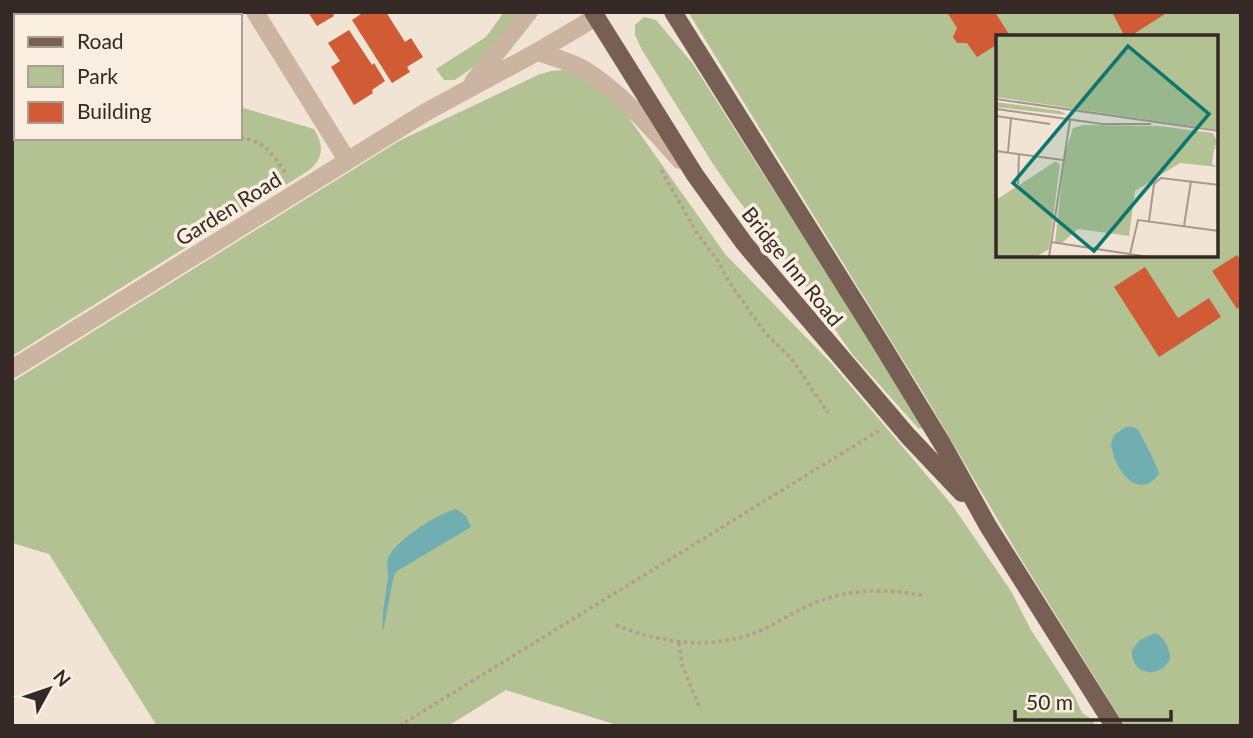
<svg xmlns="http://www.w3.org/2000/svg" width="1253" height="738" viewBox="0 0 1253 738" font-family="Lato,sans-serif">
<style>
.green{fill:#b2c293;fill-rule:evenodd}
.water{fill:#71aeb1}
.building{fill:#d05b34}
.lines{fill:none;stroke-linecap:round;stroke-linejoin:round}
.path{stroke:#b69d8a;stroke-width:3.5;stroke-dasharray:3.5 3.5;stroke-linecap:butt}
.street{stroke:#cbb4a0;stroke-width:18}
.primary{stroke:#775f53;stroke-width:18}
.labels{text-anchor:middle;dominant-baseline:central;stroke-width:7;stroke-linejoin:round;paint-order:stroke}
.street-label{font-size:21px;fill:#342924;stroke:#faeee0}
.inset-road{fill:none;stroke:#a6998e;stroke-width:2}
.view{fill:#0f766e;fill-opacity:0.15;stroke:#0f766e;stroke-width:3.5}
.inset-edge{fill:none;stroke:#342924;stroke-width:3.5}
</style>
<rect width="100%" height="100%" fill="#f2e4d4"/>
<!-- green -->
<g class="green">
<path d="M 504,12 L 519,12 L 482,61 L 455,80 L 444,80 L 436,69 L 486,37 Z"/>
<path d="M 688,12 L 1241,12 L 1241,726 L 1125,726 L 1018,554 L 924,394 ZM 998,37 L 1216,37 L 1216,256 L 998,256 Z"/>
<path d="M 644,17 L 656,20 L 693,64 L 923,424 L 923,429 L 918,428 L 852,354 L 799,277 L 736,197 L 713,164 L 642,50 L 635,35 L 635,25 Z"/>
<path d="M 12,36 L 16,37 L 16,138 L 240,138 L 240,107 L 314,129 C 324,145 324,159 308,171 L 12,356 Z"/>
<path d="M 564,70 L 578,74 L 591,83 L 626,114 L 725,254 L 832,364 L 952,505 L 1011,591 L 1031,630 L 1075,697 L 1082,713 L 1093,720 L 1095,726 L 620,726 L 506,690 L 448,726 L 157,726 L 49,554 L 12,543 L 12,382 L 399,141 L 538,75 L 551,71 Z"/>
</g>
<!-- water -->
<g class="water">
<path d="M 1126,427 C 1131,427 1132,426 1137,429 C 1140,432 1159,469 1159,474 C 1137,503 1113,467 1111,443 L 1115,434 Z"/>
<path d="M 456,509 L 466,516 L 471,527 L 397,571 L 394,575 L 383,632 C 381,616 386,594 388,577 C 389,569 385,564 389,556 C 398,539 437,514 456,509 Z"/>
<path d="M 1155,633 C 1164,637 1170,648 1170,659 C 1160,680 1130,675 1132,650 L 1140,640 Z"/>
</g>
<!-- building -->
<g class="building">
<path d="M 80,12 L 118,12 L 120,16 L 82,16 Z"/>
<path d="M 127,12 L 168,12 L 170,16 L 129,16 Z"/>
<path d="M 178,12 L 195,12 L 189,16 L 180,16 Z"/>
<path d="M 308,12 L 332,12 L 334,16 L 317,26 Z"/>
<path d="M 364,12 L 386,12 L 405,42 L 411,38 L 423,57 L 407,67 L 410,72 L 392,83 L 352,20 Z"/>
<path d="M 947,12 L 995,12 L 1010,36 L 998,37 L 998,44 L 977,57 L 967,43 L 957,43 L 953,37 L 957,28 Z"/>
<path d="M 1112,12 L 1168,12 L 1129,37 L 1125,37 Z"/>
<path d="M 349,30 L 372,65 L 374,63 L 385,81 L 372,90 L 373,93 L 354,105 L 331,67 L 340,61 L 328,43 Z"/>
<path d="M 1237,255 L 1241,261 L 1241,306 L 1237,309 L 1212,271 Z"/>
<path d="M 1145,267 L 1178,318 L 1209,298 L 1221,317 L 1159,357 L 1114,287 Z"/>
</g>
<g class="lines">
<!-- path -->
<g class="path">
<path d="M 12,72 L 16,74"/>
<path d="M 240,138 C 265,140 275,156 287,176"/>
<path d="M 661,170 L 697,233 L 718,261 L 729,282 L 766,334 L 791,358 L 828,413"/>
<path d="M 616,625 C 659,642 701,649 746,636 C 765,630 782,619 799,610 C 839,589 881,587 925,596"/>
<path d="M 679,643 L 682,665 L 699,706"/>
<path d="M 399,726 L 880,430"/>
</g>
<!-- street -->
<g class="street">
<path d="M 255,12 L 347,160"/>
<path d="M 24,16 L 26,12"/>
<path d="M 12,25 L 16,26"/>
<path d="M 537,52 C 553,57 569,61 583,69 C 621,92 651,128 680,160"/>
<path d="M 473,82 L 529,12"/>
<path d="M 12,369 L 426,112 L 537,52 L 596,17"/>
</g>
<!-- primary -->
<g class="primary">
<path d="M 593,12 L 695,175 L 744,243 L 908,436 L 962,493"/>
<path d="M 673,12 L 882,345 L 943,445 L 988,526 L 1114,726"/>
</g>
</g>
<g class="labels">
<!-- street labels -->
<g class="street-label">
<text transform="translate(228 208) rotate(-32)">Garden Road</text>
<text transform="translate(793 266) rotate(51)">Bridge Inn Road</text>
</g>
</g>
<!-- overview -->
<g transform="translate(996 35)">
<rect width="222" height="222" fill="#f2e4d4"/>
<path d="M 0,0 L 222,0 L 222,95 L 0,62 ZM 0,67 L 64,76 L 71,80 L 0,72 ZM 87,90 L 163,91 L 217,98 L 222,108 L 218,112 L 222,112 L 218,114 L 216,129 L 222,132 L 184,128 L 139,156 L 133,201 L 82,194 L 66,208 L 59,207 L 69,118 L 77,93 ZM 60,126 L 64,130 L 53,214 L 40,222 L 0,222 L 0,165 Z" fill="#b2c293"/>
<path class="inset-road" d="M 0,64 L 223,96M 0,74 L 106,89 L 155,89M 0,81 L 54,89M 0,116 L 67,125M 12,117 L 15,84M 22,149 L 23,119M 153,186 L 158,149 L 165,143 L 223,150M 188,191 L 195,146M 55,207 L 153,222M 134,219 L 142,185 L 223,196M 53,222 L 74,85"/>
<path class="view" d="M 132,11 L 213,79 L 98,216 L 17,148 Z"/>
<rect width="222" height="222" class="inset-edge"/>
</g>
<!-- border -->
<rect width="1253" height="738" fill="none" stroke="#342924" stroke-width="28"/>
<!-- legend -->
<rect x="14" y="14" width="228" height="126" fill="#faeee0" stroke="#ab9f95" stroke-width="2"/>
<rect x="28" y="37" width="35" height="10" fill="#775f53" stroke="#ab9f95" stroke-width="2"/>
<text x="77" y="49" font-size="21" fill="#342924">Road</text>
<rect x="28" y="66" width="35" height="21" fill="#b2c293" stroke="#ab9f95" stroke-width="2"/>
<text x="77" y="84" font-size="21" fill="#342924">Park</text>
<rect x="28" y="102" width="35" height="21" fill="#d05b34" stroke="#ab9f95" stroke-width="2"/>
<text x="77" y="119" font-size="21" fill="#342924">Building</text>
<!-- north arrow -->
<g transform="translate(49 689) rotate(50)" stroke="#faeee0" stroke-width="5" paint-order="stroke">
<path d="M0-5L12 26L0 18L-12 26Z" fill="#342924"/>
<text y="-10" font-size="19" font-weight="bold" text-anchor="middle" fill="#342924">N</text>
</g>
<!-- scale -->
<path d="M1015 710v10h156v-10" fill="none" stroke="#342924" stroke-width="3.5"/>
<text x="1026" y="710" font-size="21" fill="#342924" stroke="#faeee0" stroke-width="5" paint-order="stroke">50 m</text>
</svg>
